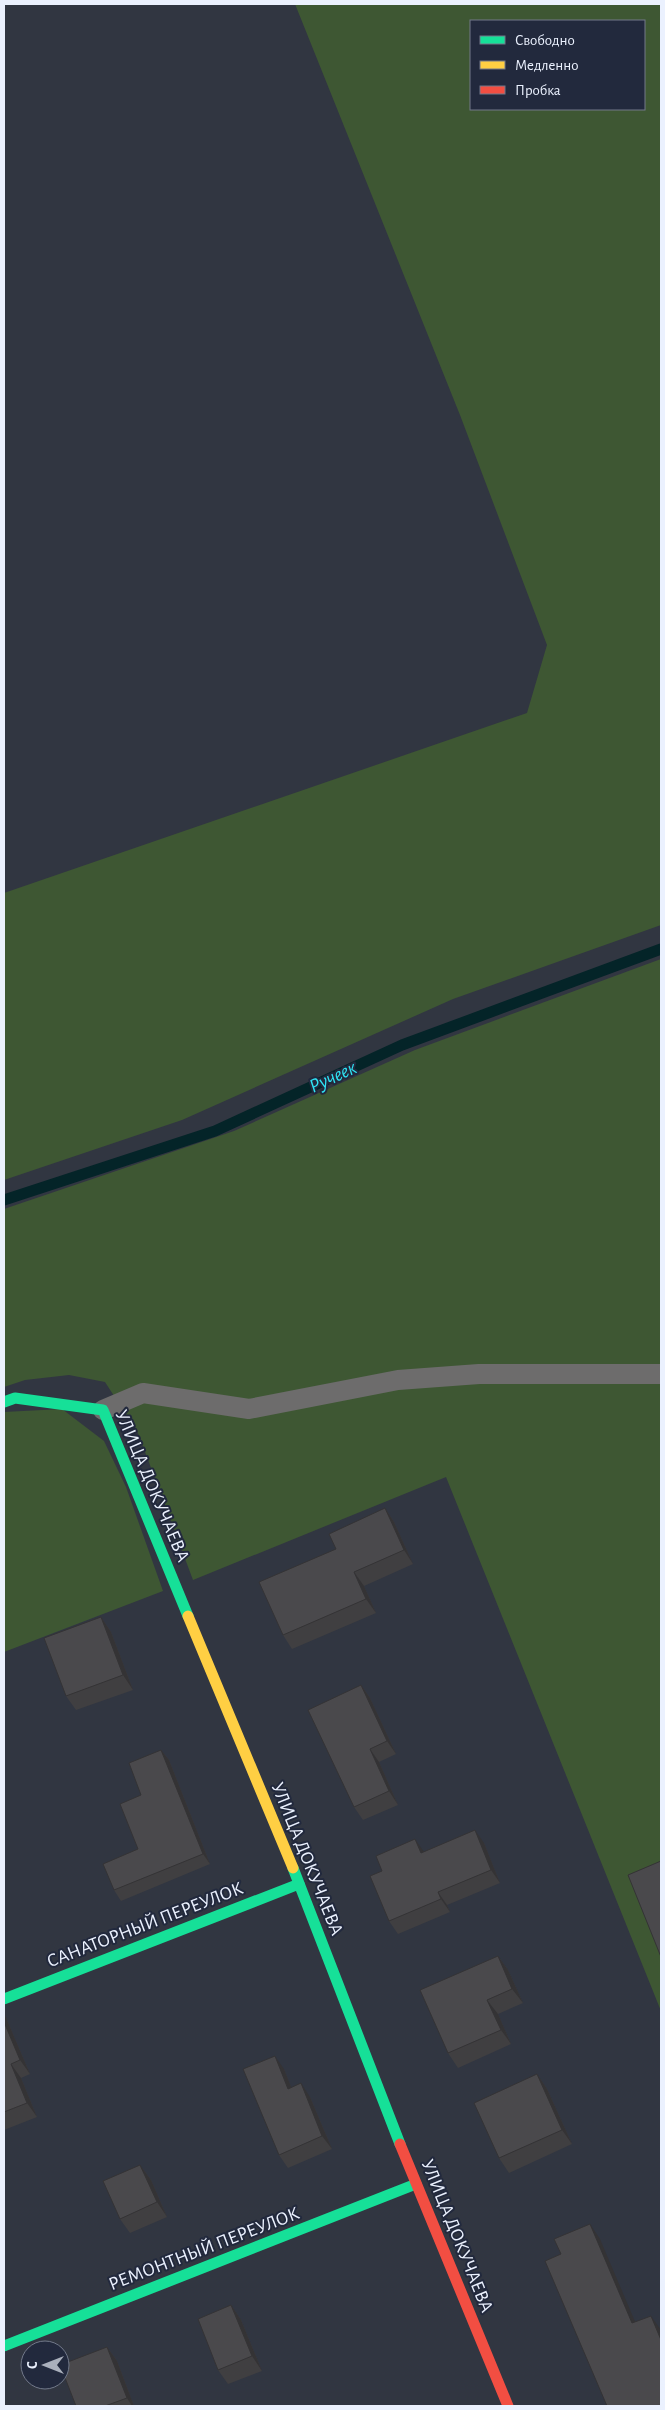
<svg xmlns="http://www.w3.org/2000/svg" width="665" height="2410" viewBox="0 0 665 2410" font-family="'Alegreya Sans',sans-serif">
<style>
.green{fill:#3e5733;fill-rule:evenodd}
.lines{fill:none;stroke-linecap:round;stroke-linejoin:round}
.stream{stroke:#042428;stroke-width:11}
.lane{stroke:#6d6c6c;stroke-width:20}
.fast{stroke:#16e098;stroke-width:11}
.slow{stroke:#ffcf43;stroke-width:11}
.jam{stroke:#f24e42;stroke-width:11}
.wall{fill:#403f41}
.shaded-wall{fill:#343335}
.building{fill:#4a494c;stroke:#343335}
.labels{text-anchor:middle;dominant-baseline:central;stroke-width:4;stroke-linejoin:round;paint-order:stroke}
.street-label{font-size:19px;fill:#ebf1fe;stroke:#22293d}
.water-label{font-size:20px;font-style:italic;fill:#2fe4f5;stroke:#22293d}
</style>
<rect width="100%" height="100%" fill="#313641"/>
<!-- green -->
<g class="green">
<path d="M 295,4 L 661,4 L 661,925 L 453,999 L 182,1120 L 4,1180 L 4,893 L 527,713 L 547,645 L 460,415 ZM 471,21 L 644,21 L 644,109 L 471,109 Z"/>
<path d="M 661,959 L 661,2011 L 446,1477 L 193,1580 L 138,1433 L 105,1382 L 69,1375 L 25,1380 L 4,1387 L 4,1209 L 234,1131 L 415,1050 Z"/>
<path d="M 62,1409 L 104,1441 L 126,1487 L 163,1591 L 4,1652 L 4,1412 Z"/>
</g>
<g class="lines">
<!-- stream -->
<path class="stream" d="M 4,1200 L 215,1131 L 402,1045 L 661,949"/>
<!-- lane -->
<path class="lane" d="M 103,1410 L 143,1393 L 249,1409 L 398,1380 L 479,1374 L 661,1374"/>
<!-- fast -->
<g class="fast">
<path d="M 4,1402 L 15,1398 L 103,1410 L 188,1616"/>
<path d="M 293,1868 L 400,2144"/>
<path d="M 4,1999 L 299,1884"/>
<path d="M 4,2346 L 416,2184"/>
</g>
<!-- slow -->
<path class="slow" d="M 188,1616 L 293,1868"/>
<!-- jam -->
<path class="jam" d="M 400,2144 L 508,2406"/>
</g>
<!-- wall -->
<g class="wall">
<path d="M 385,1508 L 394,1522 L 413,1564 L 364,1586 L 376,1613 L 292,1649 L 283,1635 Z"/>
<path d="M 101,1617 L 111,1632 L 133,1690 L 76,1710 L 66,1696 Z"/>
<path d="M 361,1685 L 370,1698 L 396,1754 L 379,1762 L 398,1805 L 363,1820 L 354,1807 Z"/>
<path d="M 161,1750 L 169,1760 L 210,1864 L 121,1901 L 114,1890 L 138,1849 L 141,1795 Z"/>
<path d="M 484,1843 L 500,1883 L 447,1905 L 450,1912 L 398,1934 L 389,1921 L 424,1852 Z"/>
<path d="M 498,1956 L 508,1970 L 523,2003 L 498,2014 L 511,2044 L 458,2068 L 448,2053 Z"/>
<path d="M 4,2013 L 30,2074 L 21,2078 L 37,2117 L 4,2130 Z"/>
<path d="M 284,2069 L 291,2087 L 310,2097 L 332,2149 L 288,2168 L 279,2155 Z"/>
<path d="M 537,2074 L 547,2089 L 572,2144 L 509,2173 L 499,2158 Z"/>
<path d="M 140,2165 L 151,2180 L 167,2217 L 130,2233 L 120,2219 Z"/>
<path d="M 231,2305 L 241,2320 L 262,2371 L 228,2384 L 218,2370 Z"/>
<path d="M 107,2347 L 117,2361 L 134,2406 L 76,2406 Z"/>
</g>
<!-- shaded-wall -->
<g class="shaded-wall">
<path d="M 385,1508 L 394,1522 L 413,1564 L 404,1550 Z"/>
<path d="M 354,1572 L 364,1586 L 376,1613 L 366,1599 Z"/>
<path d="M 101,1617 L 111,1632 L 133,1690 L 123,1675 Z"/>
<path d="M 361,1685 L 370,1698 L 396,1754 L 387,1741 Z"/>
<path d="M 370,1749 L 379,1762 L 398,1805 L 389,1791 Z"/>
<path d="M 161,1750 L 169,1760 L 210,1864 L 203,1854 Z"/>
<path d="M 475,1830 L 484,1843 L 500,1883 L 491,1870 Z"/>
<path d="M 415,1839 L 424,1852 L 421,1853 Z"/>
<path d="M 438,1892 L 447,1905 L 450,1912 L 441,1899 Z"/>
<path d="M 498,1956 L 508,1970 L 523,2003 L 512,1989 Z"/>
<path d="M 487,2000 L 498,2014 L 511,2044 L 501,2030 Z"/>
<path d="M 4,2013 L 30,2074 L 20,2060 L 4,2022 Z"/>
<path d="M 275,2056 L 284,2069 L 297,2102 L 288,2089 Z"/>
<path d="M 11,2064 L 21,2078 L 37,2117 L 27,2103 Z"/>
<path d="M 537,2074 L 547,2089 L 572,2144 L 562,2130 Z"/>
<path d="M 301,2083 L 310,2097 L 332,2149 L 322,2136 Z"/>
<path d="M 140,2165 L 151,2180 L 167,2217 L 157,2202 Z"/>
<path d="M 590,2224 L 600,2239 L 642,2338 L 632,2323 Z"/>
<path d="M 231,2305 L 241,2320 L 262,2371 L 252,2356 Z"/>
<path d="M 651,2316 L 661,2330 L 661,2340 Z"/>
<path d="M 107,2347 L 117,2361 L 134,2406 L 132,2406 L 127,2398 Z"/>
</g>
<!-- building -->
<g class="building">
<path d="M 385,1508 L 404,1550 L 354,1572 L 366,1599 L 283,1635 L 259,1582 L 336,1549 L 329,1534 Z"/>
<path d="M 101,1617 L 123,1675 L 66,1696 L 44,1638 Z"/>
<path d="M 361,1685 L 387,1741 L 370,1749 L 389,1791 L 354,1807 L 308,1710 Z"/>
<path d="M 161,1750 L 203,1854 L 114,1890 L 103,1864 L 138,1849 L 120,1804 L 141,1795 L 129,1763 Z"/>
<path d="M 475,1830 L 491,1870 L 438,1892 L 441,1899 L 389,1921 L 370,1876 L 382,1871 L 376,1856 L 415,1839 L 421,1853 Z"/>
<path d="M 661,1861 L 661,1957 L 628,1875 Z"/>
<path d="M 498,1956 L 512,1989 L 487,2000 L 501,2030 L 448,2053 L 420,1990 Z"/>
<path d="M 4,2022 L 20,2060 L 11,2064 L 27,2103 L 4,2112 Z"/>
<path d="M 275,2056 L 288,2089 L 301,2083 L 322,2136 L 279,2155 L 243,2069 Z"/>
<path d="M 537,2074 L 562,2130 L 499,2158 L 474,2103 Z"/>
<path d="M 140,2165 L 157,2202 L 120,2219 L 103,2181 Z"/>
<path d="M 590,2224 L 632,2323 L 651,2316 L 661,2340 L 661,2406 L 607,2406 L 545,2261 L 561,2254 L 554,2239 Z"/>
<path d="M 231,2305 L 252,2356 L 218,2370 L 198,2319 Z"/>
<path d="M 107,2347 L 127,2398 L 105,2406 L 76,2406 L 60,2365 Z"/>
</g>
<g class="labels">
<!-- street labels -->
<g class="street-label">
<text transform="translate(152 1486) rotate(67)">УЛИЦА ДОКУЧАЕВА</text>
<text transform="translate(307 1859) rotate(68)">УЛИЦА ДОКУЧАЕВА</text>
<text transform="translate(145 1925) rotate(-21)">САНАТОРНЫЙ ПЕРЕУЛОК</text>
<text transform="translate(457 2236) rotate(68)">УЛИЦА ДОКУЧАЕВА</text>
<text transform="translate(204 2249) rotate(-21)">РЕМОНТНЫЙ ПЕРЕУЛОК</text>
</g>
<!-- water labels -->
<g class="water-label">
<text transform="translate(333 1077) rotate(-25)">Ручеек</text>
</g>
</g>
<!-- border -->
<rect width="665" height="2410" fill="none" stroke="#ebf1fe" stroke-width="10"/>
<!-- legend -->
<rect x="470" y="20" width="175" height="90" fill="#22293d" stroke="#72798a"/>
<rect x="480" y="36" width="25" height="8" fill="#16e098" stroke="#72798a"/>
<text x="515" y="45" font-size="15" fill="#ebf1fe">Свободно</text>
<rect x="480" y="61" width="25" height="8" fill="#ffcf43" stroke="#72798a"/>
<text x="515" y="70" font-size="15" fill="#ebf1fe">Медленно</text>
<rect x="480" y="86" width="25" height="8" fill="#f24e42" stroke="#72798a"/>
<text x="515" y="95" font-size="15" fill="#ebf1fe">Пробка</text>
<!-- north arrow -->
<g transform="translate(45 2365) rotate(270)"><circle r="24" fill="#22293d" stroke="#72798a"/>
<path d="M0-4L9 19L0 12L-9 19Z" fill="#aab0bc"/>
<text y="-8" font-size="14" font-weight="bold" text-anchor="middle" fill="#ebf1fe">С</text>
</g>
</svg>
